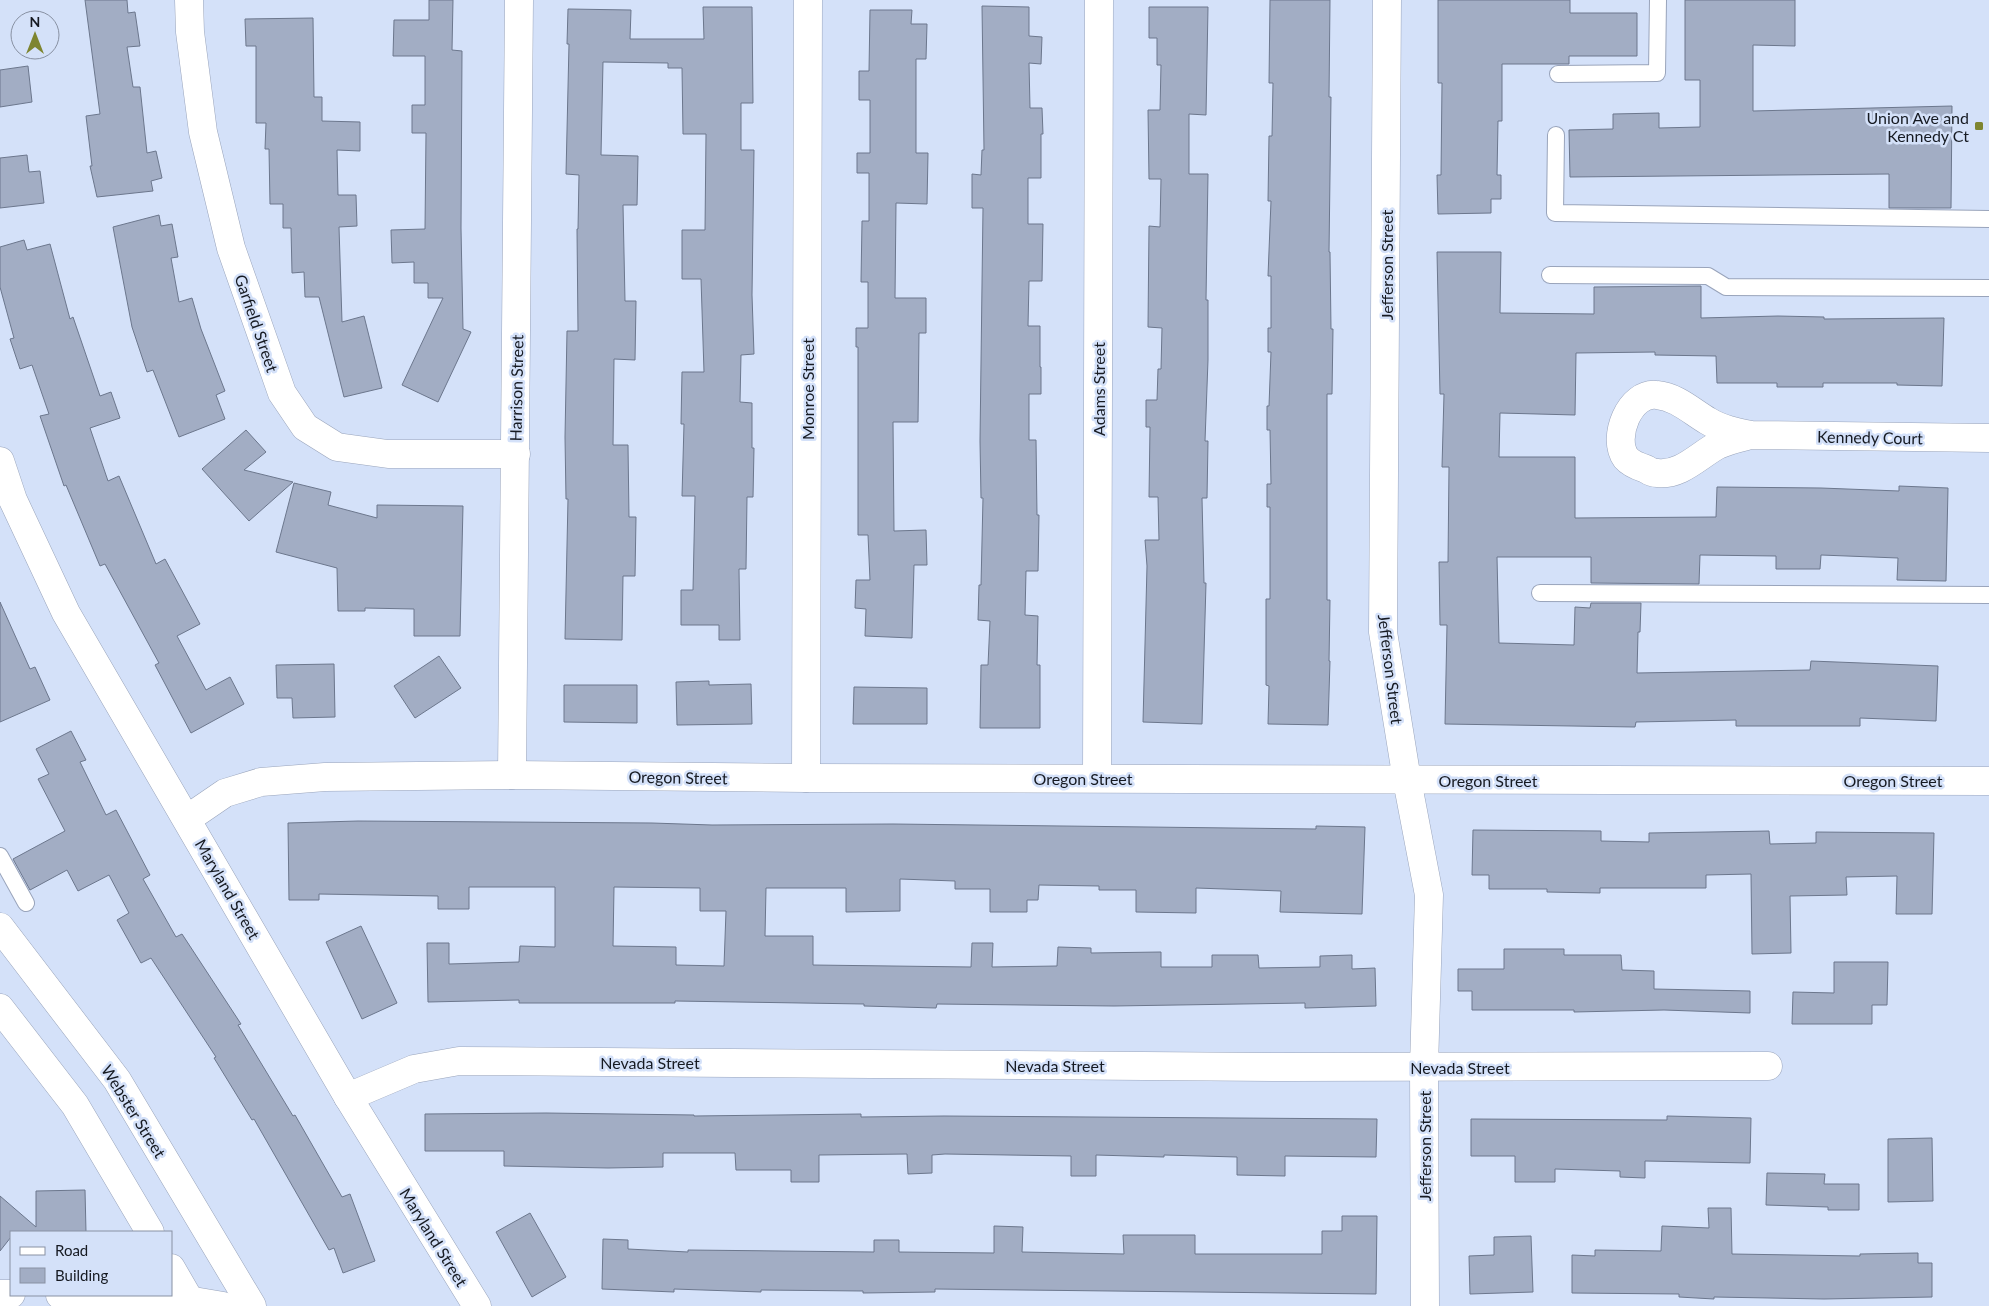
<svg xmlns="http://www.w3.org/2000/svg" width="1989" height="1306" viewBox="0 0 1989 1306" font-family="Lato,sans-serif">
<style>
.building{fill:#a2adc4;stroke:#6c778d;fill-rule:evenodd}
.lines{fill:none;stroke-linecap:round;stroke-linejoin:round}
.lane-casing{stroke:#99a4bb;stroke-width:18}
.street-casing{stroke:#99a4bb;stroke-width:29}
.lane{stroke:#fff;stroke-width:16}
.street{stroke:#fff;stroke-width:28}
.poi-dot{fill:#7e8530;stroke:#d4e1f9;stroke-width:2}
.labels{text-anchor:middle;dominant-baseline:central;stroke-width:5;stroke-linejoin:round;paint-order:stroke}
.poi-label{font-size:16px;fill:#161a22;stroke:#d4e1f9;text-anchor:end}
.street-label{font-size:16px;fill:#161a22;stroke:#d4e1f9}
</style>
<rect width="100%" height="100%" fill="#d4e1f9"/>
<!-- building -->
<g class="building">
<path d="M 85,0 L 127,0 L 128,13 L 135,12 L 140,46 L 127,47 L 133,87 L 140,87 L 147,153 L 156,151 L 162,178 L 151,181 L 153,191 L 97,197 L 90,166 L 92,166 L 86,116 L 100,114 Z"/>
<path d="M 429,0 L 453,0 L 452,50 L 462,51 L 461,228 L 463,329 L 471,332 L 438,402 L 402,385 L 443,298 L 428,298 L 428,283 L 414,283 L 414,262 L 392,263 L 391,230 L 425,229 L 426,133 L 412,133 L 412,105 L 425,105 L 425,56 L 393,56 L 394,20 L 429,20 Z"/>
<path d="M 1270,0 L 1330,0 L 1329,97 L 1331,97 L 1329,252 L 1330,252 L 1331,329 L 1333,329 L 1332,394 L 1327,394 L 1327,600 L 1330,600 L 1329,661 L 1330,661 L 1328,725 L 1268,724 L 1269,686 L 1266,685 L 1266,599 L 1270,599 L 1270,507 L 1267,507 L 1267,484 L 1271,484 L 1270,430 L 1267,430 L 1267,406 L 1269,406 L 1271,352 L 1268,352 L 1268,328 L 1271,328 L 1271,276 L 1268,276 L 1271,201 L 1268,201 L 1269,136 L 1272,136 L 1273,83 L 1269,83 Z"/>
<path d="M 1438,0 L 1570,0 L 1570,13 L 1637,13 L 1637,56 L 1569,56 L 1569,64 L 1502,64 L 1502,121 L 1498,121 L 1497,175 L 1501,175 L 1501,199 L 1491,199 L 1491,213 L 1438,214 L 1437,175 L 1441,175 L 1442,83 L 1438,83 Z"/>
<path d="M 1685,0 L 1795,0 L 1795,46 L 1753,45 L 1753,111 L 1952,106 L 1951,208 L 1889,208 L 1889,174 L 1570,177 L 1569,130 L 1613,129 L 1613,114 L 1659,113 L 1659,128 L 1700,127 L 1700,80 L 1685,80 Z"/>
<path d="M 982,6 L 1029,7 L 1029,36 L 1042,37 L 1041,64 L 1029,63 L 1030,108 L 1042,108 L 1043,134 L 1041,134 L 1041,178 L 1028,178 L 1028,224 L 1043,224 L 1042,281 L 1029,281 L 1028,326 L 1040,326 L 1040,367 L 1041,367 L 1041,394 L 1029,394 L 1029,440 L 1036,440 L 1037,515 L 1039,515 L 1038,571 L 1026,571 L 1025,615 L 1038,616 L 1037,665 L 1040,665 L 1040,728 L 980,728 L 981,665 L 988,665 L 990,621 L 978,620 L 979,585 L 981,585 L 983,498 L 981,498 L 980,441 L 983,208 L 972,208 L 972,174 L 981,175 L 982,150 L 984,150 Z"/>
<path d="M 703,7 L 752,7 L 753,103 L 741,103 L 741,150 L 754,150 L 752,295 L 754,354 L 741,355 L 740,402 L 752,403 L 752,448 L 754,448 L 753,497 L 747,497 L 746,569 L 739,569 L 740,640 L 719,640 L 719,625 L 681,625 L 681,590 L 693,590 L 695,496 L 682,496 L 684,424 L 681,424 L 682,372 L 704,372 L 701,279 L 682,279 L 682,230 L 705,230 L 706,134 L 683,134 L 682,68 L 668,68 L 668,63 L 603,62 L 601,155 L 638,156 L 637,205 L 623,205 L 625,301 L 636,301 L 635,360 L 614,359 L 613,445 L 628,445 L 629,517 L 636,517 L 635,576 L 623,576 L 622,640 L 565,639 L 568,499 L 566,499 L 565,437 L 567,331 L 578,331 L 577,229 L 578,229 L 579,175 L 566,174 L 569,44 L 567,44 L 568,9 L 631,10 L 630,39 L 704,39 Z"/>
<path d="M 1149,7 L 1208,7 L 1206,115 L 1189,114 L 1189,174 L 1208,174 L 1206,300 L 1208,300 L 1208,360 L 1205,441 L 1208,441 L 1207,498 L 1202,498 L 1204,583 L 1206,583 L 1202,724 L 1143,722 L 1147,566 L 1145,540 L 1159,540 L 1158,497 L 1149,497 L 1150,427 L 1146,427 L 1146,400 L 1157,400 L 1158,369 L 1161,369 L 1162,328 L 1148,327 L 1149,226 L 1160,227 L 1161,179 L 1149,179 L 1148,110 L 1160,110 L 1161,65 L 1157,65 L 1157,38 L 1149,38 Z"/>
<path d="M 870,10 L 912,10 L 911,24 L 927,24 L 926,59 L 916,59 L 916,153 L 928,153 L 927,204 L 896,203 L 895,298 L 926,298 L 926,333 L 919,333 L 918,422 L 893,422 L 894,531 L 926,530 L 927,565 L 914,565 L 912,638 L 865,636 L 866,609 L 855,608 L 856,580 L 870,580 L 868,535 L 858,535 L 858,347 L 856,347 L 856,328 L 868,328 L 868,282 L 861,282 L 862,221 L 869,221 L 869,173 L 857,173 L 857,153 L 870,153 L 870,100 L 859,100 L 859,71 L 869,71 Z"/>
<path d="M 313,18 L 314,97 L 322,97 L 322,121 L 360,122 L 360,151 L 337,150 L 338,195 L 356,195 L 357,226 L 339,227 L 342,322 L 364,316 L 382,388 L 344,397 L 319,297 L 305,297 L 304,272 L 292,273 L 291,228 L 283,228 L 283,204 L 270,204 L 269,149 L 265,149 L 266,123 L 256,123 L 256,46 L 246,46 L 245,19 Z"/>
<path d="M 28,66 L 32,102 L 0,107 L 0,70 Z"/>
<path d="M 27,155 L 29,172 L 40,171 L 44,203 L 0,208 L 0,158 Z"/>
<path d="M 159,215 L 161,226 L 172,224 L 178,257 L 171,258 L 179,302 L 192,298 L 201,329 L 225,391 L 216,395 L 225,419 L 179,437 L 153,370 L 147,372 L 132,327 L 113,227 Z"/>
<path d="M 24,240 L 27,250 L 50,244 L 70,319 L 73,317 L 100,396 L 111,392 L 120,418 L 90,428 L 108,481 L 119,476 L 156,564 L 165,559 L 200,624 L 177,636 L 206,690 L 230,677 L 244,704 L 191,733 L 155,665 L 159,663 L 105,564 L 100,566 L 66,485 L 64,486 L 40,416 L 49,414 L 32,365 L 20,369 L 10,339 L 14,338 L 0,287 L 0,247 Z"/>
<path d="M 1437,252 L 1501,252 L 1500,313 L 1594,314 L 1594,287 L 1701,286 L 1701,318 L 1778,316 L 1824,317 L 1824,319 L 1944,318 L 1942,386 L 1897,385 L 1897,383 L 1823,383 L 1823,387 L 1777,387 L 1777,383 L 1717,383 L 1716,356 L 1655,355 L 1655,352 L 1576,353 L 1575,415 L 1500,413 L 1499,457 L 1575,457 L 1575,518 L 1716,517 L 1717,487 L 1821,488 L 1899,491 L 1899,486 L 1948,488 L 1946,581 L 1897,580 L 1898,558 L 1821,555 L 1820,569 L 1776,569 L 1776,556 L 1700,555 L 1699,584 L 1591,583 L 1591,557 L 1497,557 L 1499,643 L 1574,645 L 1575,607 L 1590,608 L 1591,603 L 1641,603 L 1640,632 L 1638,632 L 1637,673 L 1810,670 L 1811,661 L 1938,666 L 1936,721 L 1860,718 L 1860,726 L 1736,726 L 1736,720 L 1636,722 L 1635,727 L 1445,724 L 1447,625 L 1440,625 L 1439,562 L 1448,562 L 1449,467 L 1442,467 L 1444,394 L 1440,394 Z"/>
<path d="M 246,430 L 266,452 L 244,470 L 293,482 L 249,521 L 202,469 Z"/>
<path d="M 294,483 L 331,492 L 328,505 L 377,518 L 377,505 L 463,506 L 460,636 L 414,636 L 414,609 L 365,608 L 365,611 L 338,611 L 337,568 L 276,552 Z"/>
<path d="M 0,602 L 30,669 L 35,667 L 50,700 L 0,722 Z"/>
<path d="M 439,656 L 461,688 L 415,718 L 394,686 Z"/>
<path d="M 334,664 L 335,717 L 293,718 L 292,698 L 277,698 L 276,665 Z"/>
<path d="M 709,681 L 709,685 L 751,684 L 752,724 L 677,725 L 676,682 Z"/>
<path d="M 564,685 L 637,685 L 637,723 L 564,722 Z"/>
<path d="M 854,687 L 927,688 L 927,724 L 853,724 Z"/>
<path d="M 71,731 L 86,760 L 80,762 L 106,815 L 116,810 L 150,875 L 143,879 L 176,937 L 182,934 L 241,1024 L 238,1025 L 293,1116 L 295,1115 L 342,1197 L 350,1194 L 375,1261 L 343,1273 L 334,1248 L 329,1250 L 254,1119 L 252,1120 L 214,1058 L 216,1057 L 151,958 L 141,963 L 117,920 L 129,913 L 109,875 L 78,891 L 67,870 L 30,890 L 13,859 L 65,831 L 38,779 L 49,774 L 36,749 Z"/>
<path d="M 358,821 L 652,823 L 712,825 L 893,824 L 1316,829 L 1316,826 L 1365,827 L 1362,914 L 1280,912 L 1281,891 L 1196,888 L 1196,913 L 1136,912 L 1136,890 L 1099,890 L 1099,886 L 1039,885 L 1038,900 L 1027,900 L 1027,912 L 990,912 L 990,889 L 955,889 L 955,881 L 900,879 L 900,911 L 846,912 L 846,888 L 766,888 L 765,936 L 813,936 L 813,965 L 971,967 L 972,943 L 993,943 L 992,967 L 1057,966 L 1058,947 L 1091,948 L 1091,953 L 1161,952 L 1161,967 L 1212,967 L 1212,955 L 1258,955 L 1259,968 L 1320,967 L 1320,956 L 1352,955 L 1352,969 L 1375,968 L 1376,1006 L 1305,1008 L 1305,1003 L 1114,1006 L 937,1004 L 936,1008 L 864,1006 L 864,1004 L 675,1001 L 675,1003 L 519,1003 L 519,1000 L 428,1002 L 427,943 L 449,943 L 449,964 L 519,962 L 520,946 L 555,947 L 555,887 L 469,887 L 469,909 L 438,909 L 438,896 L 319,894 L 319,900 L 289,900 L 288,823 ZM 614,887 L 700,888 L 700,911 L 726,911 L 724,966 L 676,965 L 676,947 L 613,946 Z"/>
<path d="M 1473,830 L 1601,831 L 1601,841 L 1649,842 L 1649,833 L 1769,831 L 1770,844 L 1816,843 L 1816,832 L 1934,833 L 1932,914 L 1896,914 L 1897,876 L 1846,877 L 1847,895 L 1790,896 L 1791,953 L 1752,954 L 1751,874 L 1706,875 L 1706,888 L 1600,888 L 1600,893 L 1547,892 L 1547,889 L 1489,889 L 1489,875 L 1472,875 Z"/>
<path d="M 361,926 L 397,1003 L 362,1019 L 326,942 Z"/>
<path d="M 1504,949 L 1564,949 L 1564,955 L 1621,955 L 1622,970 L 1654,971 L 1654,989 L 1750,991 L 1750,1013 L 1664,1010 L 1574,1012 L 1574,1010 L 1472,1010 L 1472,991 L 1458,991 L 1458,969 L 1504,969 Z"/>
<path d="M 1834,962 L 1888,962 L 1887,1005 L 1872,1005 L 1872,1024 L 1792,1024 L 1793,992 L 1834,993 Z"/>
<path d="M 546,1113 L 694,1115 L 694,1116 L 861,1114 L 861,1117 L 944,1116 L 1377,1119 L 1376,1157 L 1285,1156 L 1285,1176 L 1237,1175 L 1237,1157 L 1164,1155 L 1164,1157 L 1096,1155 L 1096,1176 L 1071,1176 L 1071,1156 L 945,1154 L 932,1155 L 932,1173 L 908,1174 L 907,1154 L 819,1155 L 819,1182 L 791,1182 L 791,1170 L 736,1170 L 735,1153 L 663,1153 L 663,1167 L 608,1168 L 504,1166 L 504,1151 L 425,1151 L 425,1114 Z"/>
<path d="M 1667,1116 L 1751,1118 L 1750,1163 L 1645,1161 L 1645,1178 L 1620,1177 L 1620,1171 L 1555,1169 L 1555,1182 L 1515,1182 L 1515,1156 L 1471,1156 L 1471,1119 L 1667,1120 Z"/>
<path d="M 1932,1138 L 1933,1201 L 1888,1202 L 1888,1139 Z"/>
<path d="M 1767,1173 L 1825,1174 L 1824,1184 L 1859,1184 L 1859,1210 L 1828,1210 L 1828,1207 L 1766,1205 Z"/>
<path d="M 85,1190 L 86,1232 L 11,1232 L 11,1237 L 0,1251 L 0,1196 L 36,1227 L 36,1191 Z"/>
<path d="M 1708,1208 L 1731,1208 L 1732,1254 L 1860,1256 L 1860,1254 L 1918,1253 L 1918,1263 L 1932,1263 L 1932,1297 L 1824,1299 L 1714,1297 L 1714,1299 L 1679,1297 L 1679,1294 L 1572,1293 L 1572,1255 L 1595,1256 L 1595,1250 L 1661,1251 L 1662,1226 L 1709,1228 Z"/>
<path d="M 530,1213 L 566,1277 L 532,1297 L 496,1232 Z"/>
<path d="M 1342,1216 L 1377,1216 L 1376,1294 L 935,1289 L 935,1292 L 863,1293 L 863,1291 L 761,1290 L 761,1292 L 674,1289 L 674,1292 L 602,1289 L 603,1239 L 628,1240 L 628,1249 L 688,1252 L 688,1250 L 874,1252 L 874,1240 L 899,1240 L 899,1252 L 994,1253 L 994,1226 L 1023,1227 L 1022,1252 L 1124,1254 L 1123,1235 L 1195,1235 L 1195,1254 L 1322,1254 L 1322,1231 L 1342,1231 Z"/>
<path d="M 1531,1236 L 1533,1292 L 1470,1294 L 1469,1256 L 1494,1255 L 1494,1237 Z"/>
</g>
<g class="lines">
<!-- lane casing -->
<g class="lane-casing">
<g id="lane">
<path d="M 1558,74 L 1657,73 L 1658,0"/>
<path d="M 1556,135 L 1555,213 L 1989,219"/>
<path d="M 1550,275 L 1708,276 L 1726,287 L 1989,288"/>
<path d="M 1540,593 L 1989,595"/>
<path d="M 0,856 L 26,903"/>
</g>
</g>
<!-- street casing -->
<g class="street-casing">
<g id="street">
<path d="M 189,0 L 190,32 L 203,132 L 231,248 L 282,393 L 305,427 L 337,447 L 388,454 L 516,454"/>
<path d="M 1387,0 L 1383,632 L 1407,780 L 1429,895 L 1424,1067 L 1425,1306"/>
<path d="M 1751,435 C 1736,432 1721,429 1708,421 C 1691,411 1677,397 1657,395 C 1630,391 1611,438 1626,458 C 1631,464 1640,467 1646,469 C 1649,471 1654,473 1657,473 C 1681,476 1699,455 1718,445 C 1729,440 1739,438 1751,435 L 1989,438"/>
<path d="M 0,461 L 13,500 L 66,613 L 348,1097 L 477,1306"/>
<path d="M 512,775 L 519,0"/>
<path d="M 806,778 L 808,0"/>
<path d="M 1097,778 L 1099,0"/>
<path d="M 187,819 L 225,793 L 261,782 L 325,777 L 512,775 L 806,778 L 1989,781"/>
<path d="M 0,927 L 117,1080 L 252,1306"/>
<path d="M 0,1008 L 75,1105 L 150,1232"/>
<path d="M 348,1097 L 414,1069 L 459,1061 L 1283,1067 L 1768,1066"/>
<path d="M 171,1268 L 193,1306"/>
<path d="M 0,1294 L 11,1294"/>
<path d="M 60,1295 L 158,1295 L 223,1306"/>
</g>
</g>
<!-- lane -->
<use href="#lane" class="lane"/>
<!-- street -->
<use href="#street" class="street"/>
</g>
<!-- markers -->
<rect class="poi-dot" x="1974" y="121" width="10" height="10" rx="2.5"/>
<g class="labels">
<!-- poi labels -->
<g class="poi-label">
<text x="1969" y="117">Union Ave and<tspan x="1969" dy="18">Kennedy Ct</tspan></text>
</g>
<!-- street labels -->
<g class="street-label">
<text transform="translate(1386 265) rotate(-90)">Jefferson Street</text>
<text transform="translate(257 323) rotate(71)">Garfield Street</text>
<text transform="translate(516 388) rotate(-89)">Harrison Street</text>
<text transform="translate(807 389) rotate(-90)">Monroe Street</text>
<text transform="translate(1098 389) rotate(-90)">Adams Street</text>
<text transform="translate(1870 437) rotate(1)">Kennedy Court</text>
<text transform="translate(1391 669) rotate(83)">Jefferson Street</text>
<text transform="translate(678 777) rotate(1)">Oregon Street</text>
<text x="1083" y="778">Oregon Street</text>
<text x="1488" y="780">Oregon Street</text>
<text x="1893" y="780">Oregon Street</text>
<text transform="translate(228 889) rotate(60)">Maryland Street</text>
<text x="650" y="1062">Nevada Street</text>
<text x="1055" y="1065">Nevada Street</text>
<text x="1460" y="1067">Nevada Street</text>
<text transform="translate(134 1111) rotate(58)">Webster Street</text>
<text transform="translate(1424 1146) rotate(-90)">Jefferson Street</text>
<text transform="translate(434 1237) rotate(58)">Maryland Street</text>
</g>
</g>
<!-- legend -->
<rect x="10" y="1231" width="162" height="65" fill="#d4e1f9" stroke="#8891a3"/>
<rect x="20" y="1247" width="25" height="8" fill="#ffffff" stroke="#8891a3"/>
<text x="55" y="1256" font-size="15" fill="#161a22">Road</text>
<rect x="20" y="1268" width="25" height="15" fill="#a2adc4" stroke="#8891a3"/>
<text x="55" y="1281" font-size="15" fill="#161a22">Building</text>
<!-- north arrow -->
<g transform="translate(35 35)"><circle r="24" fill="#d4e1f9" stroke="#8891a3"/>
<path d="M0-4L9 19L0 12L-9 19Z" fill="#7e8530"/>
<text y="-8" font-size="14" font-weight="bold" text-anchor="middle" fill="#161a22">N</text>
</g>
</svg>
